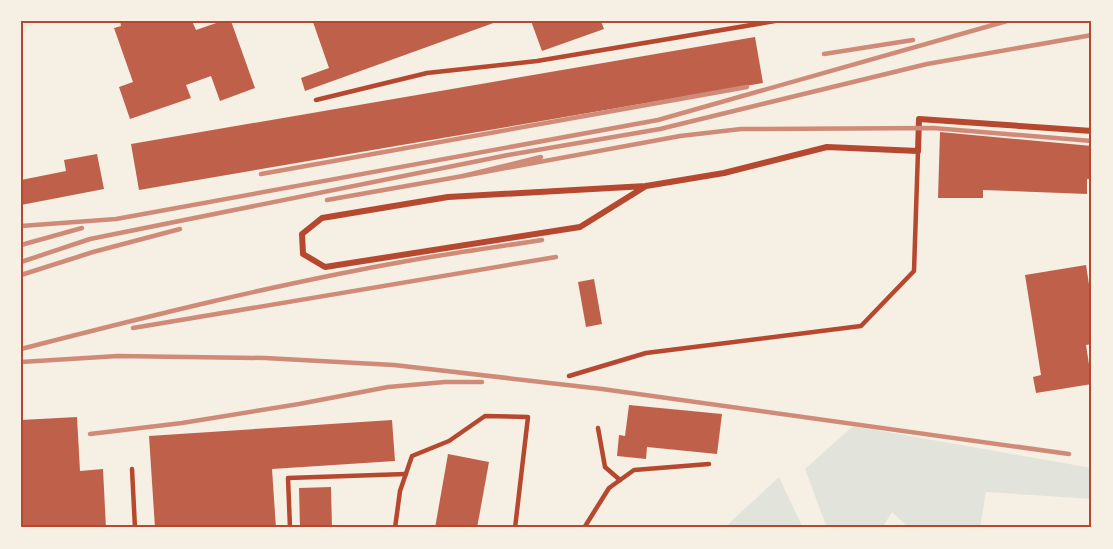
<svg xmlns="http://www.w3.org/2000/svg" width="1113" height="549" viewBox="0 0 1113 549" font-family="'Noto Sans',sans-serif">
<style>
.green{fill:#e2e4dc}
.building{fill:#bf614a}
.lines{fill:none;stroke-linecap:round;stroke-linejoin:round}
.service{stroke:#b5482f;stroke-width:4.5}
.minor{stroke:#b5482f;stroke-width:6}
.rail{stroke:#cf8b77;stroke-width:4.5}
.neatline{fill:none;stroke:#b5482f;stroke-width:2}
</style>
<rect width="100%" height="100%" fill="#f6efe4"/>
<!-- green -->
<g class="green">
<path d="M 853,426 L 1092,468 L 1092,499 L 986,492 L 980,528 L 909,528 L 892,512 L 882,528 L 827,528 L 805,469 Z"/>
<path d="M 779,477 L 803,528 L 724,528 Z"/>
</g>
<!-- building -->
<g class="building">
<path d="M 120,21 L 192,21 L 196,30 L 222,21 L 231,21 L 255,88 L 220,101 L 211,76 L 186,85 L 191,98 L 130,119 L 119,87 L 133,82 L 114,28 L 121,26 Z"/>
<path d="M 315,21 L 499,21 L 305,91 L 301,78 L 329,68 L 313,22 Z"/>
<path d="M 531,21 L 601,21 L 604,29 L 542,51 Z"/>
<path d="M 755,37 L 763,83 L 139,190 L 131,144 Z"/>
<path d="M 940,132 L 1092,146 L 1092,179 L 1087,179 L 1087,194 L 983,190 L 983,198 L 938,198 Z"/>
<path d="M 97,154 L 104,189 L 21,205 L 21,180 L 66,171 L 64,160 Z"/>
<path d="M 1086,265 L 1092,304 L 1092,344 L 1086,345 L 1092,384 L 1036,393 L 1033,377 L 1041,375 L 1025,275 Z"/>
<path d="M 594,279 L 602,324 L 586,327 L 578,282 Z"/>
<path d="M 629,405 L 722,414 L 717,454 L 647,447 L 646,459 L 617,456 L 619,435 L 625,436 Z"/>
<path d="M 77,417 L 80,471 L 103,469 L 106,528 L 21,528 L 21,420 Z"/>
<path d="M 392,420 L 395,461 L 272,469 L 276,528 L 155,528 L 149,436 Z"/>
<path d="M 448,454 L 489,462 L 477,528 L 435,528 Z"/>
<path d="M 331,487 L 332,528 L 300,528 L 299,488 Z"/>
</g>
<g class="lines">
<!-- service -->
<g class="service">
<path d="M 316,100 L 427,73 L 537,61 L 775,21"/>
<path d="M 569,376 L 646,353 L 861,326 L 914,271 L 918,151"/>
<path d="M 598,428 L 605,467 L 620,480"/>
<path d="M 132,469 L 135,528"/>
<path d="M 290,528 L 288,478 L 406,474"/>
<path d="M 395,528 L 400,491 L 412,456 L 449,441 L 485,416 L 528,417 L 515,528"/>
<path d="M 584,528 L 609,488 L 634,470 L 709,464"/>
</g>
<!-- minor -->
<path class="minor" d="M 646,186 L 580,227 L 325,267 L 303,254 L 302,234 L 322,218 L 448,197 L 646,186 L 724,173 L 827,147 L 918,151 L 919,119 L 1092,131"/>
<!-- rail -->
<g class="rail">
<path d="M 824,54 L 913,40"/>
<path d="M 541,157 L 463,176 L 680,136 L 741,129 L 933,128 L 1092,141"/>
<path d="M 261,174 L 747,87"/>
<path d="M 327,200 L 463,176"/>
<path d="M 21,226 L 116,219 L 658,120 L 1007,21"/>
<path d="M 21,245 L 82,228"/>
<path d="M 21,262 L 90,239 L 508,155 L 660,129 L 927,64 L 1092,35"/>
<path d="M 21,275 L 93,252 L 180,229"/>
<path d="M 133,328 L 556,257"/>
<path d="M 21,349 C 149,316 277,284 407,261 C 452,253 497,247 542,240"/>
<path d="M 21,362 L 118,356 L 265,358 L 394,365 L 602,389 L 1069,454"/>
<path d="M 90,434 L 182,423 L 299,404 L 388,387 L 445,382 L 482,382"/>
</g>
</g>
<!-- border -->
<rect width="1113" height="549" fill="none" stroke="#f6efe4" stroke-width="45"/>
<rect x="22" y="22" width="1068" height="504" class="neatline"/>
</svg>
